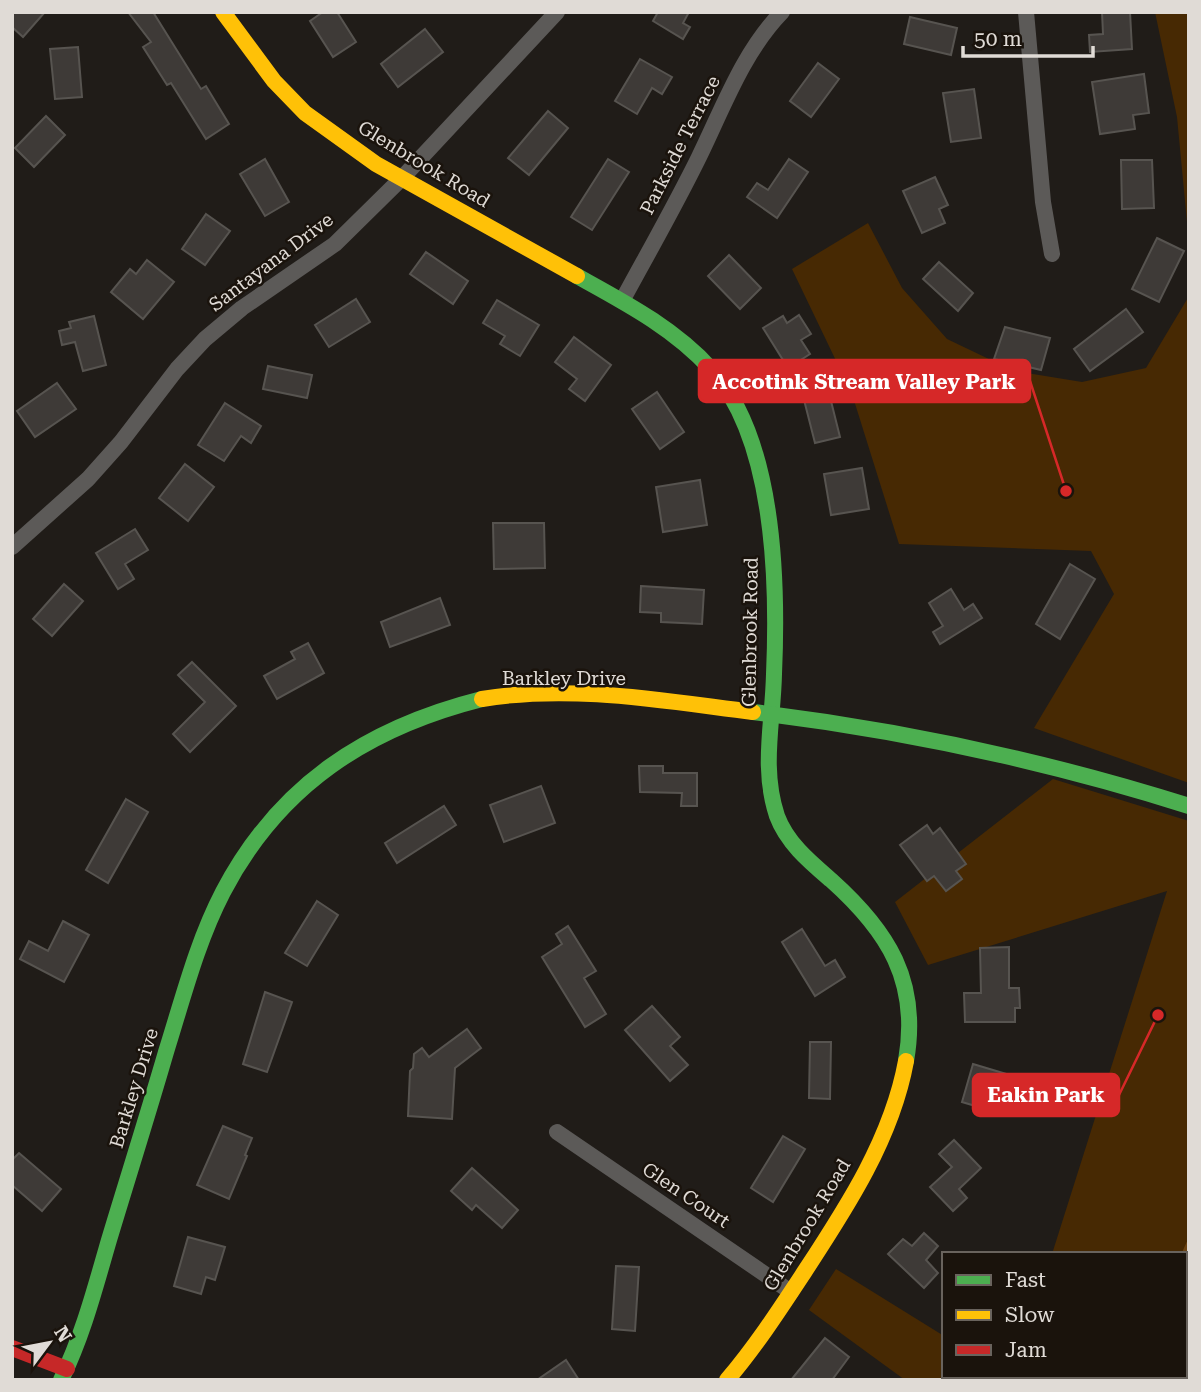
<svg xmlns="http://www.w3.org/2000/svg" width="1201" height="1392" viewBox="0 0 1201 1392" font-family="'Roboto Serif',serif">
<style>
.green{fill:#472903}
.lines{fill:none;stroke-linecap:round;stroke-linejoin:round}
.stream{stroke:#6b4313;stroke-width:5}
.building{fill:#3e3a37;stroke:#575450;stroke-width:2}
.street{stroke:#5c5a58;stroke-width:16}
.fast{stroke:#4caf50;stroke-width:16}
.slow{stroke:#ffc107;stroke-width:16}
.jam{stroke:#c62828;stroke-width:16}
.labels{text-anchor:middle;dominant-baseline:central;stroke-width:5;stroke-linejoin:round;paint-order:stroke}
.street-label{font-size:19px;fill:#e0dbd6;stroke:#1a130c}
.leader{fill:none;stroke:#d62828;stroke-width:2.5}
.callout-dot{fill:#d62828;stroke:#1a130c;stroke-width:2.5}
.callout{fill:#d62828;stroke:#d62828;stroke-width:2.5}
.callout-label{font-size:21px;text-anchor:middle;font-weight:bold;fill:#fff}
</style>
<rect width="100%" height="100%" fill="#201c18"/>
<!-- green -->
<g class="green">
<path d="M 1155,12 L 1189,12 L 1189,243 L 1177,117 Z"/>
<path d="M 868,223 L 902,288 L 947,339 L 1014,371 L 1082,382 L 1146,368 L 1189,296 L 1189,783 L 1034,728 L 1114,594 L 1091,551 L 899,544 L 852,394 L 792,269 Z"/>
<path d="M 1053,779 L 1189,821 L 1189,1380 L 905,1380 L 809,1310 L 836,1269 L 944,1336 L 944,1376 L 1185,1376 L 1185,1254 L 1052,1254 L 1167,891 L 928,965 L 895,902 Z"/>
</g>
<g class="lines">
<!-- stream -->
<g class="stream">
<path d="M 1184,1254 L 1189,1243"/>
<path d="M 1126,1376 L 1131,1380"/>
</g>
</g>
<!-- building -->
<g class="building">
<path d="M 12,12 L 45,12 L 23,37 L 12,27 Z"/>
<path d="M 128,12 L 153,12 L 201,89 L 206,86 L 229,124 L 206,139 L 171,83 L 167,85 L 143,47 L 151,42 Z"/>
<path d="M 323,12 L 337,12 L 356,42 L 333,57 L 310,21 Z"/>
<path d="M 658,12 L 689,12 L 683,23 L 690,27 L 683,39 L 653,21 Z"/>
<path d="M 1102,12 L 1130,12 L 1132,49 L 1090,52 L 1089,35 L 1103,34 Z"/>
<path d="M 910,17 L 957,28 L 951,55 L 904,44 Z"/>
<path d="M 425,29 L 443,52 L 398,87 L 381,64 Z"/>
<path d="M 78,47 L 82,97 L 55,99 L 50,49 Z"/>
<path d="M 640,59 L 672,77 L 662,94 L 652,88 L 637,114 L 615,101 Z"/>
<path d="M 818,63 L 839,79 L 811,117 L 790,101 Z"/>
<path d="M 1144,74 L 1149,113 L 1133,115 L 1135,129 L 1100,134 L 1092,82 Z"/>
<path d="M 974,89 L 981,138 L 951,142 L 943,93 Z"/>
<path d="M 548,111 L 568,128 L 529,175 L 508,158 Z"/>
<path d="M 46,116 L 65,135 L 34,167 L 15,148 Z"/>
<path d="M 265,159 L 289,202 L 265,216 L 240,174 Z"/>
<path d="M 608,159 L 629,172 L 592,230 L 571,217 Z"/>
<path d="M 789,159 L 808,172 L 777,218 L 747,197 L 757,183 L 768,190 Z"/>
<path d="M 1121,160 L 1152,160 L 1154,208 L 1122,209 Z"/>
<path d="M 935,177 L 948,205 L 939,209 L 945,223 L 922,233 L 903,191 Z"/>
<path d="M 206,214 L 230,231 L 205,265 L 182,249 Z"/>
<path d="M 1157,238 L 1184,251 L 1159,302 L 1132,289 Z"/>
<path d="M 426,252 L 468,281 L 453,304 L 410,274 Z"/>
<path d="M 729,255 L 761,288 L 740,309 L 708,276 Z"/>
<path d="M 147,260 L 174,282 L 143,319 L 111,292 L 130,269 L 136,274 Z"/>
<path d="M 939,262 L 973,293 L 958,311 L 923,279 Z"/>
<path d="M 356,299 L 370,322 L 329,347 L 315,325 Z"/>
<path d="M 497,300 L 539,325 L 520,356 L 500,344 L 505,336 L 483,323 Z"/>
<path d="M 1126,309 L 1143,332 L 1090,371 L 1074,349 Z"/>
<path d="M 799,315 L 811,334 L 801,340 L 810,354 L 788,368 L 763,328 L 783,316 L 787,323 Z"/>
<path d="M 94,316 L 106,365 L 83,371 L 75,342 L 62,345 L 59,331 L 71,328 L 69,322 Z"/>
<path d="M 1005,327 L 1050,338 L 1041,370 L 994,359 Z"/>
<path d="M 574,337 L 611,365 L 585,401 L 569,389 L 577,379 L 555,362 Z"/>
<path d="M 268,366 L 312,375 L 307,398 L 263,389 Z"/>
<path d="M 57,383 L 76,409 L 35,437 L 17,411 Z"/>
<path d="M 828,389 L 840,437 L 815,443 L 803,396 Z"/>
<path d="M 657,392 L 684,432 L 660,449 L 632,409 Z"/>
<path d="M 225,403 L 261,426 L 251,443 L 241,436 L 224,461 L 198,445 Z"/>
<path d="M 185,464 L 214,487 L 188,521 L 159,498 Z"/>
<path d="M 862,468 L 869,509 L 831,515 L 824,474 Z"/>
<path d="M 700,480 L 707,525 L 663,532 L 656,487 Z"/>
<path d="M 493,523 L 544,523 L 545,568 L 494,569 Z"/>
<path d="M 135,529 L 148,550 L 125,564 L 134,579 L 118,589 L 96,553 Z"/>
<path d="M 1070,564 L 1095,579 L 1060,639 L 1036,624 Z"/>
<path d="M 64,584 L 83,601 L 52,636 L 33,619 Z"/>
<path d="M 641,586 L 704,590 L 702,624 L 661,622 L 661,613 L 640,612 Z"/>
<path d="M 951,589 L 964,610 L 973,604 L 982,618 L 940,644 L 933,632 L 943,626 L 929,603 Z"/>
<path d="M 440,598 L 450,625 L 390,647 L 381,622 Z"/>
<path d="M 308,643 L 324,673 L 277,699 L 264,676 L 295,659 L 291,652 Z"/>
<path d="M 192,662 L 236,706 L 190,752 L 173,734 L 205,702 L 178,675 Z"/>
<path d="M 639,766 L 663,766 L 663,773 L 697,773 L 697,806 L 681,806 L 682,793 L 640,792 Z"/>
<path d="M 541,786 L 555,823 L 504,842 L 490,805 Z"/>
<path d="M 126,799 L 148,812 L 108,883 L 86,870 Z"/>
<path d="M 444,806 L 456,825 L 397,863 L 385,843 Z"/>
<path d="M 927,825 L 933,834 L 940,828 L 966,864 L 956,871 L 962,879 L 946,891 L 934,876 L 927,881 L 900,845 Z"/>
<path d="M 317,901 L 338,915 L 307,966 L 285,953 Z"/>
<path d="M 63,921 L 89,935 L 64,982 L 20,959 L 29,941 L 48,951 Z"/>
<path d="M 568,926 L 596,971 L 584,978 L 606,1014 L 585,1027 L 542,957 L 562,944 L 556,934 Z"/>
<path d="M 802,929 L 825,966 L 835,960 L 845,977 L 815,996 L 782,942 Z"/>
<path d="M 1009,947 L 1009,988 L 1019,988 L 1020,1008 L 1015,1008 L 1015,1022 L 965,1022 L 964,993 L 981,993 L 980,948 Z"/>
<path d="M 265,992 L 292,1002 L 267,1072 L 243,1064 Z"/>
<path d="M 652,1006 L 680,1037 L 670,1046 L 688,1065 L 670,1081 L 625,1030 Z"/>
<path d="M 467,1029 L 481,1048 L 455,1068 L 452,1119 L 408,1116 L 410,1071 L 413,1068 L 414,1054 L 422,1048 L 429,1057 Z"/>
<path d="M 810,1042 L 831,1042 L 830,1099 L 809,1098 Z"/>
<path d="M 973,1064 L 1013,1076 L 1006,1100 L 996,1097 L 992,1111 L 962,1102 Z"/>
<path d="M 223,1126 L 252,1138 L 245,1155 L 247,1156 L 229,1199 L 197,1185 Z"/>
<path d="M 783,1136 L 805,1149 L 773,1202 L 751,1188 Z"/>
<path d="M 954,1140 L 981,1168 L 959,1189 L 967,1198 L 953,1211 L 930,1187 L 952,1167 L 939,1154 Z"/>
<path d="M 19,1153 L 61,1189 L 42,1211 L 12,1185 L 12,1160 Z"/>
<path d="M 472,1168 L 518,1210 L 502,1228 L 476,1205 L 472,1210 L 451,1191 Z"/>
<path d="M 924,1233 L 938,1246 L 926,1260 L 938,1273 L 924,1288 L 888,1254 L 903,1239 L 912,1246 Z"/>
<path d="M 188,1237 L 225,1247 L 215,1280 L 206,1277 L 201,1294 L 174,1286 Z"/>
<path d="M 616,1266 L 639,1267 L 635,1331 L 612,1329 Z"/>
<path d="M 825,1338 L 849,1357 L 832,1380 L 791,1380 Z"/>
<path d="M 566,1360 L 579,1380 L 537,1380 Z"/>
</g>
<g class="lines">
<!-- street -->
<g class="street">
<path d="M 1026,12 L 1043,202 L 1052,254"/>
<path d="M 622,301 C 648,253 675,206 699,157 C 723,108 743,52 782,12"/>
<path d="M 12,547 L 88,479 L 121,442 L 177,369 L 205,339 L 242,308 L 335,244 L 403,177 L 557,12"/>
<path d="M 557,1132 L 791,1292"/>
</g>
<!-- fast -->
<g class="fast">
<path d="M 577,276 C 624,302 674,328 711,369 C 775,439 778,583 774,674 C 773,723 761,768 777,816 C 787,843 810,862 831,880 C 888,931 920,981 906,1061"/>
<path d="M 753,712 C 901,730 1047,761 1189,806"/>
<path d="M 61,1380 C 83,1335 95,1288 109,1240 C 128,1177 148,1114 166,1052 C 183,998 197,942 223,892 C 279,785 367,728 482,699"/>
</g>
<!-- slow -->
<g class="slow">
<path d="M 223,12 L 274,81 L 305,113 L 376,164 L 577,276"/>
<path d="M 482,699 C 572,684 664,701 753,712"/>
<path d="M 727,1380 C 756,1346 780,1309 805,1271 C 847,1207 892,1138 906,1061"/>
</g>
<!-- jam -->
<path class="jam" d="M 12,1348 L 67,1369"/>
</g>
<g class="labels">
<!-- street labels -->
<g class="street-label">
<text transform="translate(680 145) rotate(-63)">Parkside Terrace</text>
<text transform="translate(424 164) rotate(31)">Glenbrook Road</text>
<text transform="translate(271 262) rotate(-37)">Santayana Drive</text>
<text transform="translate(750 632) rotate(-89)">Glenbrook Road</text>
<text x="564" y="678">Barkley Drive</text>
<text transform="translate(134 1088) rotate(-73)">Barkley Drive</text>
<text transform="translate(686 1195) rotate(34)">Glen Court</text>
<text transform="translate(807 1225) rotate(-59)">Glenbrook Road</text>
</g>
</g>
<!-- callouts -->
<path class="leader" d="M1066 491L1030 381M1158 1015L1119 1095"/>
<g class="callout-dot">
<circle cx="1066" cy="491" r="7"/>
<circle cx="1158" cy="1015" r="7"/>
</g>
<g class="callout">
<rect x="699" y="360" width="331" height="42" rx="7"/>
<rect x="973" y="1074" width="146" height="42" rx="7"/>
</g>
<g class="callout-label">
<text x="864" y="389">Accotink Stream Valley Park</text>
<text x="1046" y="1102">Eakin Park</text>
</g>
<!-- border -->
<rect width="1201" height="1392" fill="none" stroke="#e0dbd6" stroke-width="28"/>
<!-- legend -->
<rect x="942" y="1252" width="245" height="126" fill="#1a130c" stroke="#69635d" stroke-width="2"/>
<rect x="956" y="1275" width="35" height="10" fill="#4caf50" stroke="#69635d" stroke-width="2"/>
<text x="1005" y="1287" font-size="21" fill="#e0dbd6">Fast</text>
<rect x="956" y="1310" width="35" height="10" fill="#ffc107" stroke="#69635d" stroke-width="2"/>
<text x="1005" y="1322" font-size="21" fill="#e0dbd6">Slow</text>
<rect x="956" y="1345" width="35" height="10" fill="#c62828" stroke="#69635d" stroke-width="2"/>
<text x="1005" y="1357" font-size="21" fill="#e0dbd6">Jam</text>
<!-- north arrow -->
<g transform="translate(49 1343) rotate(58)" stroke="#1a130c" stroke-width="5" paint-order="stroke">
<path d="M0-5L12 26L0 18L-12 26Z" fill="#e0dbd6"/>
<text y="-10" font-size="19" font-weight="bold" text-anchor="middle" fill="#e0dbd6">N</text>
</g>
<!-- scale -->
<path d="M963 46v10h130v-10" fill="none" stroke="#e0dbd6" stroke-width="3.5"/>
<text x="974" y="46" font-size="21" fill="#e0dbd6" stroke="#1a130c" stroke-width="5" paint-order="stroke">50 m</text>
</svg>
